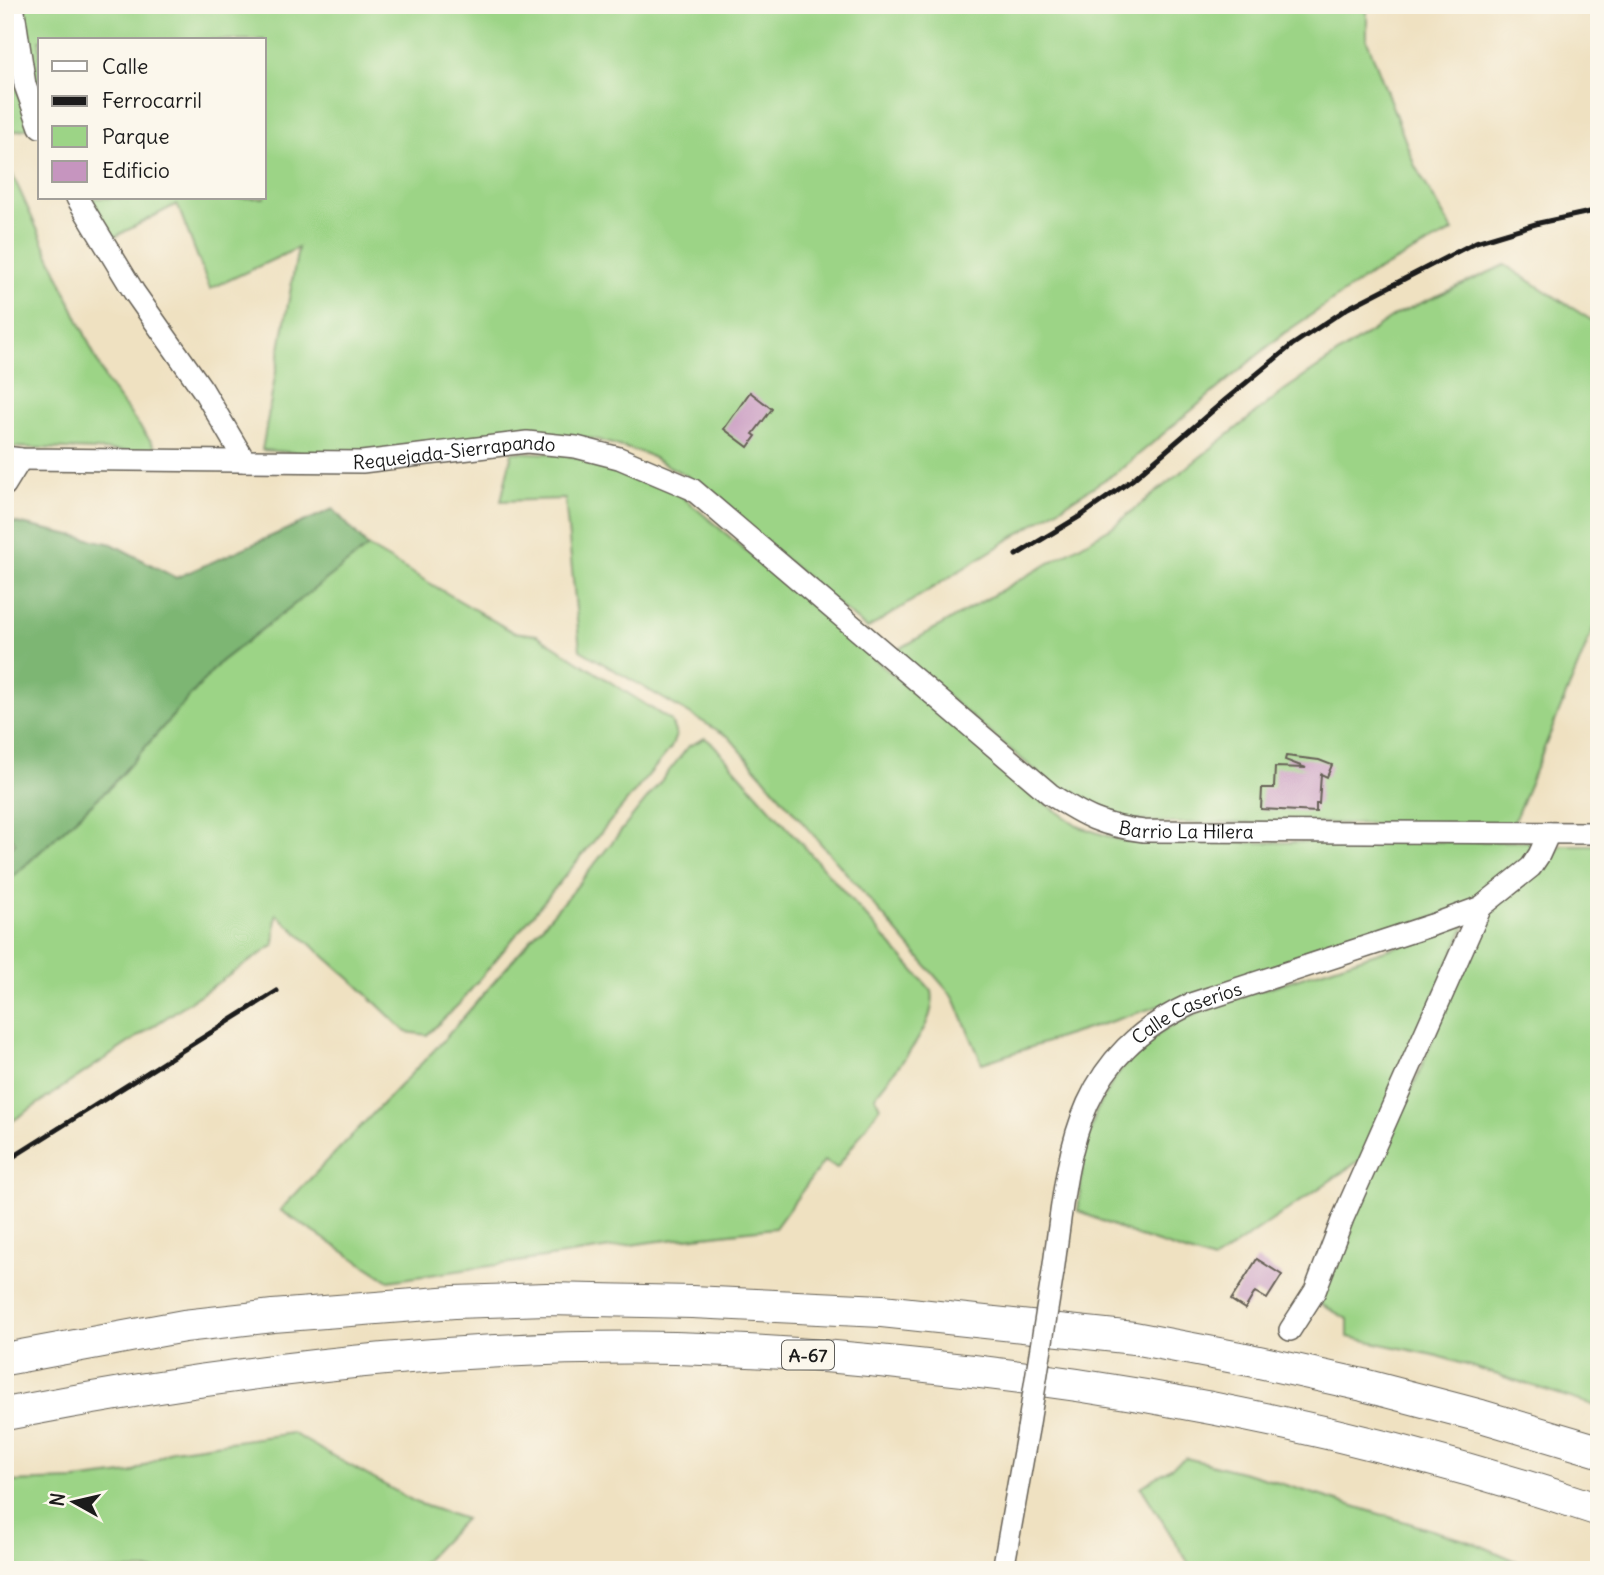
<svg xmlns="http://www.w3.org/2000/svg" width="1604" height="1575" viewBox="0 0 1604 1575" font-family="Delius,sans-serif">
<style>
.green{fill:#9cd486;stroke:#5c7851;stroke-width:2}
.forest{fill:#7db673;stroke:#4c6948;stroke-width:2}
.building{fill:#c695bf}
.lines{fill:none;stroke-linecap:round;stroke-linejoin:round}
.minor-casing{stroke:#666156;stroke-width:24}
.highway-casing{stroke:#666156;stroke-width:34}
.minor{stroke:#fff;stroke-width:21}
.highway{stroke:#fff;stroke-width:32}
.rail{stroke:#1c1c1c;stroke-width:5}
.minor-bridge-casing{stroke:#666156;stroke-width:24;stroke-linecap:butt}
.minor-bridge{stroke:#fff;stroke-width:21}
.labels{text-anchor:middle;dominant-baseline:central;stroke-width:6;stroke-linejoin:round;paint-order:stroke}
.shield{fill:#fbf7ec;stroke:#5f5e5a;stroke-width:2}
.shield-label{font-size:18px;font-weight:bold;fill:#1c1c1c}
.street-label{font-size:19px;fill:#1c1c1c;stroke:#fbf7ec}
</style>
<rect width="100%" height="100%" fill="#fbf7ec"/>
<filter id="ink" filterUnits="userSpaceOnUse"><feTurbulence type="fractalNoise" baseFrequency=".0143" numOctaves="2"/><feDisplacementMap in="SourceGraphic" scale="14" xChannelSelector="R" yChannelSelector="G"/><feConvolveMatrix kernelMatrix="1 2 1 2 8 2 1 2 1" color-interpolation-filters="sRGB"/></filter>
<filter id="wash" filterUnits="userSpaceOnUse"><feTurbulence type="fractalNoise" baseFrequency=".00686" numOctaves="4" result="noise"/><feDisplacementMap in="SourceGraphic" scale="28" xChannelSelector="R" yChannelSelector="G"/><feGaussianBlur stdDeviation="1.57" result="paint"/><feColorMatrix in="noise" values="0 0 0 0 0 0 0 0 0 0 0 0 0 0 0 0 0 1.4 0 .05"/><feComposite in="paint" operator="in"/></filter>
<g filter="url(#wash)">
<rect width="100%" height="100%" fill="#efe1c1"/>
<!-- green -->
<g class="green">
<path d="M 5,5 L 15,84 L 29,128 L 5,133 Z"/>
<path d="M 18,5 L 1367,5 L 1367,40 L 1415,166 L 1453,231 L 1373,273 L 1283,334 L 1120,470 L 867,629 L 687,476 L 646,454 L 595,439 L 542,435 L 399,451 L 327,455 L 262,450 L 298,248 L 210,289 L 177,204 L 109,240 L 85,198 L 264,198 L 264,40 L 40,40 L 40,111 Z"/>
<path d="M 5,158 L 107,383 L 159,452 L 5,447 Z"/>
<path d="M 1505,265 L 1599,325 L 1599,615 L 1513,824 L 1165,823 L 1131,820 L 1101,814 L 1069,799 L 894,652 L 1112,527 L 1286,389 L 1397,314 Z"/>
<path d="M 512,452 L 561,454 L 616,465 L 672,488 L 1046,804 L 1080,827 L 1120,840 L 1178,843 L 1533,841 L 1524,860 L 1466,907 L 982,1063 L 954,998 L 729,737 L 580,650 L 565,499 L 501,501 Z"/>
<path d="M 368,547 L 513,632 L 537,635 L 671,721 L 676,735 L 671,748 L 459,1004 L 427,1035 L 406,1032 L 356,984 L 276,914 L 274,945 L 5,1126 L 5,884 L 111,786 L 220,662 Z"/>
<path d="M 705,738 L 714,745 L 932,991 C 939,1025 894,1070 875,1096 L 880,1107 L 837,1168 L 824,1161 L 775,1228 L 651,1242 L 389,1281 L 280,1210 L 441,1043 L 577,886 L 689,746 Z"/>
<path d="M 1561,845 L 1599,845 L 1599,1407 L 1438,1356 L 1348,1337 L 1348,1319 L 1320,1304 L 1360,1191 L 1417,1078 L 1468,951 L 1486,918 L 1502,900 L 1547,865 Z"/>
<path d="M 1466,924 L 1363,1158 L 1213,1261 L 1137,1236 L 1078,1211 L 1084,1153 L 1096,1112 L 1114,1079 L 1143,1044 L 1179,1021 L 1221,1003 Z"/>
<path d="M 292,1433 L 417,1503 L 465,1519 L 416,1570 L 5,1570 L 5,1482 L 75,1480 L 131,1473 L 173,1450 Z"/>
<path d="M 1186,1458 L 1253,1475 L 1477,1544 L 1537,1570 L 1193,1570 L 1141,1487 Z"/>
</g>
<!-- forest -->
<path class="forest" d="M 333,509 L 368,547 L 220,662 L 111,786 L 5,884 L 5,851 L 15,843 L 5,827 L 5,537 L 12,522 L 112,544 L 176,578 Z"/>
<g id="blocks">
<!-- building -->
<g class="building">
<path d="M 750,392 L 772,409 L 753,434 L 756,436 L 748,447 L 724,429 Z"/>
<path d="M 1286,756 L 1319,760 L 1332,765 L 1327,777 L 1321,774 L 1319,804 L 1316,804 L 1316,812 L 1261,809 L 1262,788 L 1274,788 L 1275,767 L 1306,768 L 1285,760 Z"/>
<path d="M 1257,1259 L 1282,1275 L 1267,1299 L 1255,1292 L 1245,1309 L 1231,1300 Z"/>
</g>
</g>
</g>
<g filter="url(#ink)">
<use href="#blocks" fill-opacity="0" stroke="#666156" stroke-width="2"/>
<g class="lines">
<!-- minor casing -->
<g class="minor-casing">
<g id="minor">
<path d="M 13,5 L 25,85 L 40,127"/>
<path d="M 77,198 L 134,292 L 203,390 L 245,461"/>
<path id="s1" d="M 5,457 L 21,459 L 362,462 L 527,442 L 576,447 L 619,458 L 692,489 L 1050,794 C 1084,816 1102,826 1144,831 L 1599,833"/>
<path d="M 5,485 L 21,459"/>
<path id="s2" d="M 1053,1272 C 1069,1157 1070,1060 1191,1004 L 1432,925 L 1481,907 L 1531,867 L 1539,855 L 1549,833"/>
<path d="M 1290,1330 L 1315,1291 L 1343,1218 L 1481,907"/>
<path d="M 1003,1570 L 1028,1429"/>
</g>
</g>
<!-- highway casing -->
<g class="highway-casing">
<g id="highway">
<path d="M 5,1359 L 184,1326 L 273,1316 L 454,1302 L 547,1299 L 692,1302 L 882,1311 L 1134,1338 L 1250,1360 L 1363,1385 L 1481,1416 L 1599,1451"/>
<path d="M 5,1414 C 225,1371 450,1344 675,1348 C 756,1350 837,1356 917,1365 C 1149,1388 1378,1436 1599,1510"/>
</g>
</g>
<!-- minor -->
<use href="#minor" class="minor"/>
<!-- highway -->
<use href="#highway" class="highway"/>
<!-- rail -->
<g class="rail">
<path d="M 1016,555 L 1082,515 L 1132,480 L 1224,401 L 1292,345 L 1348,308 L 1476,242 L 1539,223 L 1599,210"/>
<path d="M 5,1162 L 277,991"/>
</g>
<!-- minor-bridge casing -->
<g class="minor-bridge-casing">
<path id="minor-bridge" d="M 1028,1429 L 1053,1272"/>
</g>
<!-- minor-bridge -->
<use href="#minor-bridge" class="minor-bridge"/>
</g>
</g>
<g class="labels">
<!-- shield labels -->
<rect class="shield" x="782" y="1340.5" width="52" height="29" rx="5"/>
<g class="shield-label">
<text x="808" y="1355">A-67</text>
</g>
<!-- street labels -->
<g class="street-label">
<text stroke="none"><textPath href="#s1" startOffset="450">Requejada-Sierrapando</textPath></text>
<text stroke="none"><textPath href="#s1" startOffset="1311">Barrio La Hilera</textPath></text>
<text stroke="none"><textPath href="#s2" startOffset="312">Calle Caseríos</textPath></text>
</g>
</g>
<!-- margin -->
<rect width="1604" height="1575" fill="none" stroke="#fbf7ec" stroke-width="28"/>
<!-- legend -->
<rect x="38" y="38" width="228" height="161" fill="#fbf7ec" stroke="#a29f99" stroke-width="2"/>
<rect x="52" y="61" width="35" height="10" fill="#ffffff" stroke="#a29f99" stroke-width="2"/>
<text x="102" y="74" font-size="21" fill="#1c1c1c">Calle</text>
<rect x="52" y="96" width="35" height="10" fill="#1c1c1c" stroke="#a29f99" stroke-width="2"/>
<text x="102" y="108" font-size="21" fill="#1c1c1c">Ferrocarril</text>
<rect x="52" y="126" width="35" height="21" fill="#9cd486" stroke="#a29f99" stroke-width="2"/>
<text x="102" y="144" font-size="21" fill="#1c1c1c">Parque</text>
<rect x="52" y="161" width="35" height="21" fill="#c695bf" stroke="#a29f99" stroke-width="2"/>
<text x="102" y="178" font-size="21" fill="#1c1c1c">Edificio</text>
<!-- north arrow -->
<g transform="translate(74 1502) rotate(278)" stroke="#fbf7ec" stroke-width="5" paint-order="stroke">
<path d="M0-5L12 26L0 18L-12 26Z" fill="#1c1c1c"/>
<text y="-10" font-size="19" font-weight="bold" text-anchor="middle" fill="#1c1c1c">N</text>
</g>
</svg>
